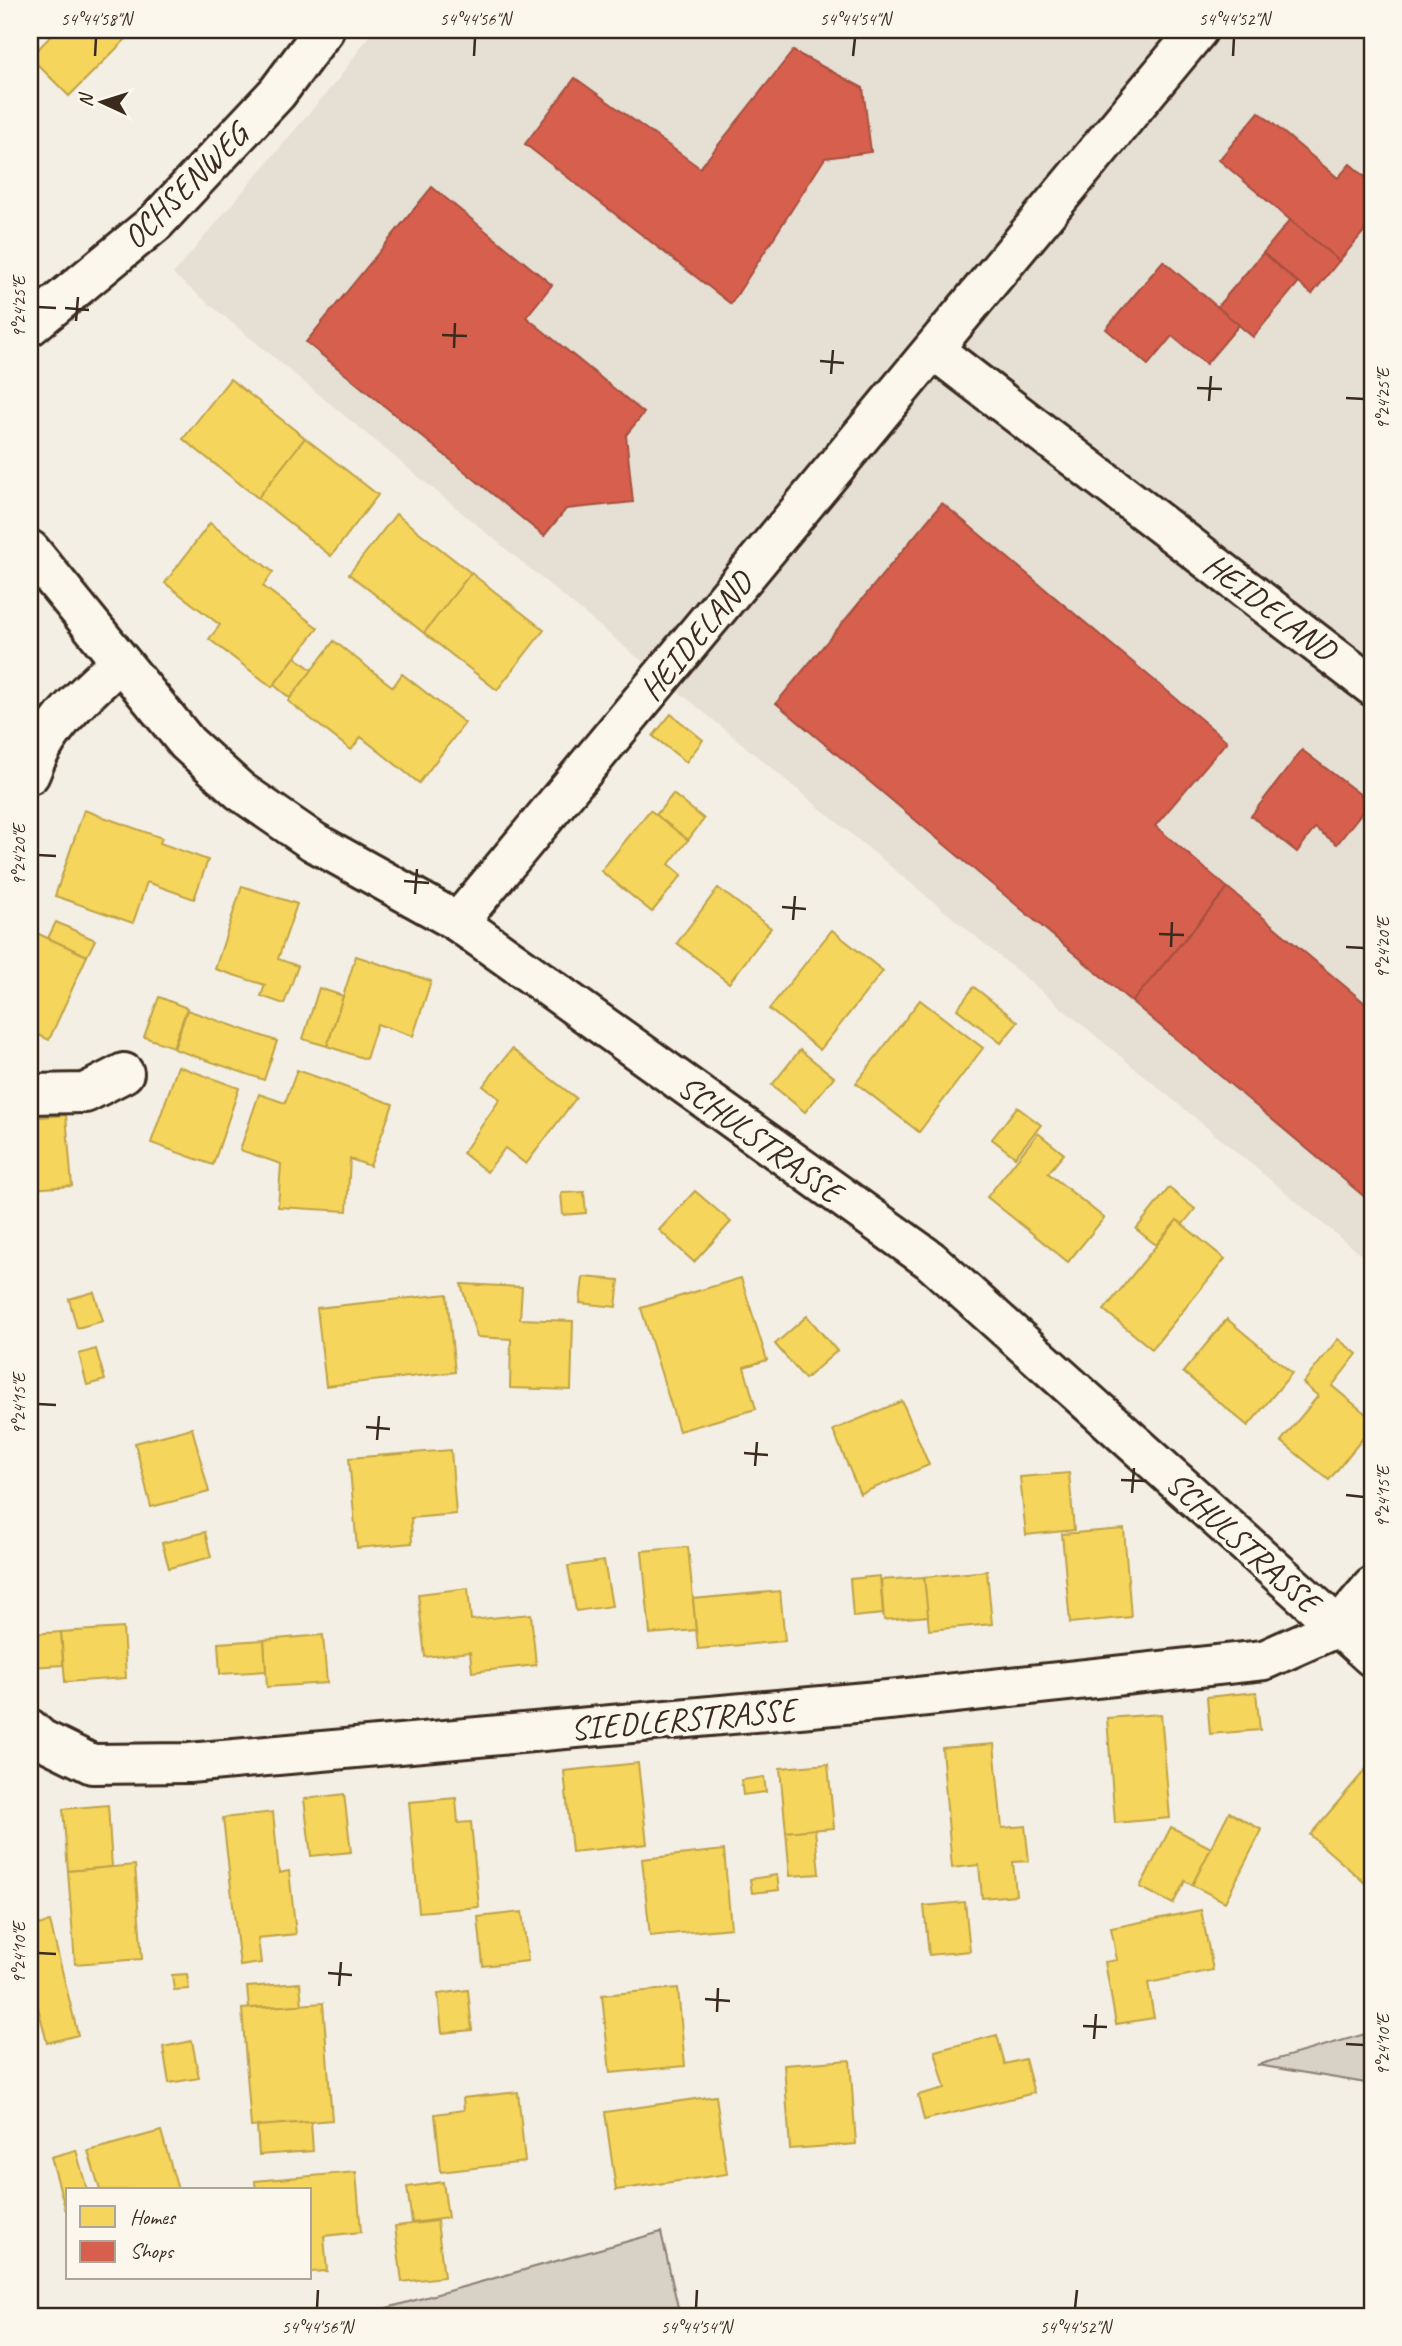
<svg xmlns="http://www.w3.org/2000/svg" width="1402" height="2346" viewBox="0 0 1402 2346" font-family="Caveat,sans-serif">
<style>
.built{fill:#e5dfd4}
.green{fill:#d8d1c6;stroke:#8a7e72;stroke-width:2}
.homes{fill:#f6d55c;stroke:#bea249;stroke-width:2}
.shops{fill:#d6604d;stroke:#a8503f;stroke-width:2}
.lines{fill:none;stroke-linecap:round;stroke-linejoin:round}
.minor-casing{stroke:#3b2a1e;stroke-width:44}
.major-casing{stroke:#3b2a1e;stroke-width:44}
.minor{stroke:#fbf7ec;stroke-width:38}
.major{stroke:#fbf7ec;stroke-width:38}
.ticks{fill:none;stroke:#3b2a1e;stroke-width:2.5}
.labels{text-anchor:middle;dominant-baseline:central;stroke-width:7;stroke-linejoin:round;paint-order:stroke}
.street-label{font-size:33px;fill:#3b2a1e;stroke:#fbf7ec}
.neatline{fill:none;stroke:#3b2a1e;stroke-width:2.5}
.ticks-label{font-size:18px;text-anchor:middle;fill:#3b2a1e}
</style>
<rect width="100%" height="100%" fill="#f3efe4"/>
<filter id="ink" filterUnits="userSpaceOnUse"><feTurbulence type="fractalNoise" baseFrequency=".0143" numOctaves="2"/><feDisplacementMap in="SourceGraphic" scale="14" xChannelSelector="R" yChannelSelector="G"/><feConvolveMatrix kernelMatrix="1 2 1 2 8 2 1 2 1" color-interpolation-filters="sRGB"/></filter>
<g filter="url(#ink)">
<!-- built -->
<path class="built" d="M 373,30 L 1372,30 L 1372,1264 L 173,274 L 339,78 Z"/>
<!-- green -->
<g class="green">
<path d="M 1372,2032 L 1372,2084 L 1257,2065 Z"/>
<path d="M 661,2232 L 680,2316 L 358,2316 Z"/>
</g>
<!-- homes -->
<g class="homes">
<path d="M 57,30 L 135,30 L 69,96 L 30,57 Z"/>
<path d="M 230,379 L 305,438 L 258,498 L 183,439 Z"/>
<path d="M 305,438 L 378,495 L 331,556 L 258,498 Z"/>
<path d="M 396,514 L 471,573 L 424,633 L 349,574 Z"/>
<path d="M 210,523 L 273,572 L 263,586 L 318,628 L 272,687 L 209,639 L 220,625 L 165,583 Z"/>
<path d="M 471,573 L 544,630 L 497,690 L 424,633 Z"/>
<path d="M 334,641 L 393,687 L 402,674 L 465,723 L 419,783 L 361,737 L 351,750 L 288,701 Z"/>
<path d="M 295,657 L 312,670 L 290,698 L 274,685 Z"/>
<path d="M 671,714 L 703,740 L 686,762 L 653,736 Z"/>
<path d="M 673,794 L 704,819 L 688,840 L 656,815 Z"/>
<path d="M 84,810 L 162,838 L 160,843 L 208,860 L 194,899 L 147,882 L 133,923 L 55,896 Z"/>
<path d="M 650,810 L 688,840 L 669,864 L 682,875 L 652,912 L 601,871 Z"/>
<path d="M 242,886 L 297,904 L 278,959 L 298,966 L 284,1004 L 261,996 L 265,985 L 215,969 Z"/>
<path d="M 718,888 L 771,928 L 729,983 L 677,943 Z"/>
<path d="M 56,922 L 95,940 L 87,956 L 48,938 Z"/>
<path d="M 30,930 L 87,956 L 49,1040 L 30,1031 Z"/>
<path d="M 832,930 L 883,971 L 820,1050 L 769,1009 Z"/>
<path d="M 356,956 L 431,981 L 413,1036 L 377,1024 L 366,1059 L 327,1046 Z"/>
<path d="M 974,987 L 1018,1022 L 1001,1043 L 957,1009 Z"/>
<path d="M 319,988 L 343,996 L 327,1046 L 303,1039 Z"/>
<path d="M 159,997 L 187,1008 L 173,1047 L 144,1037 Z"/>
<path d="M 920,1000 L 983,1048 L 919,1132 L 856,1083 Z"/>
<path d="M 187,1010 L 277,1041 L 264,1080 L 174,1049 Z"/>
<path d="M 512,1049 L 576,1098 L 526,1164 L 505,1148 L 487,1172 L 463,1153 L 500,1099 L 483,1086 Z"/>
<path d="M 800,1050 L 834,1077 L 805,1112 L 772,1085 Z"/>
<path d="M 178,1066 L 239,1088 L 213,1165 L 151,1143 Z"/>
<path d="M 297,1070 L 393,1104 L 370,1166 L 350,1159 L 347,1211 L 278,1207 L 281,1164 L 240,1150 L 259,1094 L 285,1103 Z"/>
<path d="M 1017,1107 L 1041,1125 L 1015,1157 L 992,1139 Z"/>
<path d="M 66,1115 L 72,1186 L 30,1189 L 30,1118 Z"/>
<path d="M 1038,1133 L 1064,1154 L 1048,1173 L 1104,1218 L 1068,1262 L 987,1197 Z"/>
<path d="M 1169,1188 L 1195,1209 L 1183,1224 L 1177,1220 L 1156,1245 L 1136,1229 Z"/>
<path d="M 695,1191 L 731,1222 L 694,1262 L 659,1230 Z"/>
<path d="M 584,1192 L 586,1213 L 563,1215 L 561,1193 Z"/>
<path d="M 1177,1220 L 1225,1259 L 1152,1349 L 1104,1310 Z"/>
<path d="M 583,1277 L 619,1280 L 616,1307 L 580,1303 Z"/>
<path d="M 741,1278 L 767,1360 L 744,1367 L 756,1409 L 679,1431 L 641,1308 Z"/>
<path d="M 461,1284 L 522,1287 L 520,1319 L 573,1321 L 571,1390 L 510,1388 L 511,1339 L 477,1337 Z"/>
<path d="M 94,1292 L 103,1321 L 77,1328 L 69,1299 Z"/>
<path d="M 447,1294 L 455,1372 L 326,1386 L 317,1308 Z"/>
<path d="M 807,1316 L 837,1351 L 805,1379 L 775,1344 Z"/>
<path d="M 1227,1319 L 1292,1373 L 1248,1426 L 1183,1372 Z"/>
<path d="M 1338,1339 L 1357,1354 L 1332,1386 L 1372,1419 L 1372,1427 L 1329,1480 L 1281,1441 L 1318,1396 L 1303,1383 Z"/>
<path d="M 96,1349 L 105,1380 L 87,1385 L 79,1354 Z"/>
<path d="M 902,1401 L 929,1465 L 860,1494 L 833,1430 Z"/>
<path d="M 192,1428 L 209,1492 L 151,1507 L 135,1443 Z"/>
<path d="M 451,1450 L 456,1514 L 411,1518 L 412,1543 L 357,1548 L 349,1458 Z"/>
<path d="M 1069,1473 L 1074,1530 L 1026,1535 L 1020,1477 Z"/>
<path d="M 1124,1529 L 1131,1617 L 1070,1623 L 1062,1534 Z"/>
<path d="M 205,1532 L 211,1557 L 169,1568 L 162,1543 Z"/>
<path d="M 688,1547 L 696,1630 L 650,1634 L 642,1551 Z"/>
<path d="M 604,1561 L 612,1606 L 576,1611 L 568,1566 Z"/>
<path d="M 987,1571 L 992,1624 L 929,1630 L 924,1577 Z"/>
<path d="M 880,1576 L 883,1614 L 853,1617 L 850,1579 Z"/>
<path d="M 924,1577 L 928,1616 L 884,1620 L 881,1580 Z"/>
<path d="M 468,1588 L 471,1620 L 531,1614 L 536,1665 L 472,1672 L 470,1652 L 425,1657 L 418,1594 Z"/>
<path d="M 780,1591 L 785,1641 L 698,1649 L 693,1599 Z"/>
<path d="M 123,1628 L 126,1678 L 65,1682 L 61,1632 Z"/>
<path d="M 61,1632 L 63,1665 L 30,1667 L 30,1634 Z"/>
<path d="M 323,1635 L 327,1683 L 267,1687 L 264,1640 Z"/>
<path d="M 264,1640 L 266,1671 L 220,1674 L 218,1643 Z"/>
<path d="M 1256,1692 L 1260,1730 L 1210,1734 L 1207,1697 Z"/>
<path d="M 1161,1714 L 1170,1818 L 1115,1823 L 1107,1718 Z"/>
<path d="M 994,1744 L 1002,1828 L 1025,1826 L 1029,1861 L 1013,1862 L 1016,1895 L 982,1898 L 979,1865 L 952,1868 L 942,1748 Z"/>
<path d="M 1372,1762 L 1372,1874 L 1365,1883 L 1310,1835 Z"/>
<path d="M 638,1763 L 647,1844 L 572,1852 L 564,1771 Z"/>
<path d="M 828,1764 L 834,1828 L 786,1832 L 780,1768 Z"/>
<path d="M 764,1777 L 766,1792 L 743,1795 L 741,1780 Z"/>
<path d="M 344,1794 L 351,1852 L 311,1856 L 304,1799 Z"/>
<path d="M 456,1798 L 458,1823 L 471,1822 L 479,1907 L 419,1912 L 409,1802 Z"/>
<path d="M 108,1805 L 112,1867 L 68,1871 L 63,1809 Z"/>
<path d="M 273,1812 L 279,1873 L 289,1871 L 296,1934 L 258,1938 L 261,1963 L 240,1966 L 223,1818 Z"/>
<path d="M 1229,1812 L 1262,1830 L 1225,1902 L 1192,1885 Z"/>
<path d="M 1171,1827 L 1211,1848 L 1192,1885 L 1185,1881 L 1173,1904 L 1140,1887 Z"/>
<path d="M 815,1829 L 819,1874 L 790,1876 L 786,1832 Z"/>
<path d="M 724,1850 L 731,1928 L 650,1936 L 642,1859 Z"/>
<path d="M 135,1865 L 142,1959 L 75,1964 L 68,1871 Z"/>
<path d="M 777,1875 L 779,1890 L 752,1893 L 750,1879 Z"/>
<path d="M 965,1902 L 970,1951 L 929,1955 L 924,1906 Z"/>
<path d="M 1201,1910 L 1213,1970 L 1148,1983 L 1154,2018 L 1116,2024 L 1105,1962 L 1117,1960 L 1111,1928 Z"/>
<path d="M 522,1912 L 528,1961 L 483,1966 L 478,1917 Z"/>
<path d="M 50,1922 L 78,2035 L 47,2043 L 30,1975 L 30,1927 Z"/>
<path d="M 187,1974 L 189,1989 L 174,1990 L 172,1975 Z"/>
<path d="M 300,1983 L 302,2005 L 249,2008 L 247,1987 Z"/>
<path d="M 678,1988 L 685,2066 L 610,2073 L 602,1995 Z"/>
<path d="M 468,1990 L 472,2030 L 442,2033 L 438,1994 Z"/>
<path d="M 323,2003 L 332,2120 L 251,2127 L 242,2009 Z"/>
<path d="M 997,2035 L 1005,2064 L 1025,2059 L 1034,2093 L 924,2120 L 918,2095 L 945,2088 L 935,2051 Z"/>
<path d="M 192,2041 L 199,2078 L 169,2083 L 163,2047 Z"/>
<path d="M 850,2060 L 856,2144 L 790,2149 L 784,2065 Z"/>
<path d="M 518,2092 L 525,2162 L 441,2172 L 435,2114 L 464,2110 L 463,2098 Z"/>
<path d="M 716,2096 L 727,2174 L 616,2190 L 605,2112 Z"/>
<path d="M 311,2122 L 313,2151 L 259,2155 L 257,2126 Z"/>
<path d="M 161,2131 L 178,2190 L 100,2190 L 88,2151 Z"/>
<path d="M 76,2150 L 87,2190 L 68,2190 L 66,2211 L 51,2157 Z"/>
<path d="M 356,2172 L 361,2232 L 324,2236 L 327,2271 L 310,2272 L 310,2190 L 256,2190 L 255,2181 Z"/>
<path d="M 443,2182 L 448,2218 L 412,2223 L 407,2187 Z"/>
<path d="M 437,2221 L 444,2277 L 402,2282 L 395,2226 Z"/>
</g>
<!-- shops -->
<g class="shops">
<path d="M 793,51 L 863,88 L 871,152 L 825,158 L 731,304 L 525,144 L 575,78 L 700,168 Z"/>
<path d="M 1259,112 L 1338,178 L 1350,164 L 1372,183 L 1372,222 L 1339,261 L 1219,160 Z"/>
<path d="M 432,187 L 552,285 L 526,317 L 644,413 L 626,435 L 633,502 L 566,509 L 544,536 L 306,342 Z"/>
<path d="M 1290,220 L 1339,261 L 1312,294 L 1263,253 Z"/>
<path d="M 1263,253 L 1298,283 L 1253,337 L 1217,307 Z"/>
<path d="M 1163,261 L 1239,325 L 1206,364 L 1172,336 L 1148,365 L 1106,329 Z"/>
<path d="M 942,503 L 1227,741 L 1155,826 L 1228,888 L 1132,1002 L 776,703 Z"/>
<path d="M 1302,750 L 1370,802 L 1337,844 L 1315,828 L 1297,852 L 1251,816 Z"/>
<path d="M 1228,888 L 1372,1009 L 1372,1203 L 1132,1002 Z"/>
</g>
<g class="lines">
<!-- minor casing -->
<g class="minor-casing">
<g id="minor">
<path d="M 934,350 L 1372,686"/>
<path d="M 30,550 L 187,743 L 240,791 L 314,842 L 458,922 L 930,1260 L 1372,1657"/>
<path d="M 30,774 C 47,726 83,696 120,662"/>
<path d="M 458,922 L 1198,30"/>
<path d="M 30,1094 L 85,1093 L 124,1073"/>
<path d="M 30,1729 L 41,1739 L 92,1764 L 189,1763 L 899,1699 L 1264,1660 L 1338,1627 L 1372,1587"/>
</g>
</g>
<!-- major casing -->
<g class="major-casing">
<path id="major" d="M 30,326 L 156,222 L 277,93 L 324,30"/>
</g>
<!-- minor -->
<use href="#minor" class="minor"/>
<!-- major -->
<use href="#major" class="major"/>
</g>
</g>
<!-- ticks -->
<path class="ticks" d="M 95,56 L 96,38M 474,56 L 475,38M 853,56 L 855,38M 1233,56 L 1234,38M 38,307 L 56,308M 65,308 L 89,310M 76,321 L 78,297M 442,335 L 467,336M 454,348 L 455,323M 820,361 L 844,363M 831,374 L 833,350M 1197,388 L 1222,389M 1346,398 L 1364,399M 1209,401 L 1211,376M 38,855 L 56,856M 404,881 L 429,883M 415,894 L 417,869M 782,907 L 806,909M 793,920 L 795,896M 1159,934 L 1184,935M 1171,947 L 1172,922M 1346,947 L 1364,948M 38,1404 L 56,1405M 366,1427 L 390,1429M 377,1440 L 379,1416M 744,1453 L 768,1455M 755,1466 L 757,1442M 1121,1480 L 1146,1481M 1132,1493 L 1134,1468M 1346,1495 L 1364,1497M 38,1953 L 56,1954M 328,1973 L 352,1975M 339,1986 L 341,1962M 705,1999 L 730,2001M 717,2012 L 718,1988M 1083,2026 L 1107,2027M 1094,2039 L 1096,2014M 1346,2044 L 1364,2045M 317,2308 L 318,2290M 696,2308 L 697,2290M 1075,2308 L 1077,2290"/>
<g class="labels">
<!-- street labels -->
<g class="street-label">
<text transform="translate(185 186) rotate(-45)">OCHSENWEG</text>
<text transform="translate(1270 607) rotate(37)">HEIDELAND</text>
<text transform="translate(696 636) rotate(-50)">HEIDELAND</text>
<text transform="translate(760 1139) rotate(36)">SCHULSTRASSE</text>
<text transform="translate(1243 1542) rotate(42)">SCHULSTRASSE</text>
<text transform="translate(683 1719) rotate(-5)">SIEDLERSTRASSE</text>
</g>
</g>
<!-- margin -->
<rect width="1402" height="2346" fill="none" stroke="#fbf7ec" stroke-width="77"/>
<!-- legend -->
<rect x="66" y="2188" width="245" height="91" fill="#fbf7ec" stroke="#aea59a" stroke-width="2"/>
<rect x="80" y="2206" width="35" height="21" fill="#f6d55c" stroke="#aea59a" stroke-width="2"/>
<text x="130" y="2224" font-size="21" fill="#3b2a1e">Homes</text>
<rect x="80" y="2241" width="35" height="21" fill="#d6604d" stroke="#aea59a" stroke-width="2"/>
<text x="130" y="2258" font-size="21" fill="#3b2a1e">Shops</text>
<!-- north arrow -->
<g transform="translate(102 102) rotate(274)" stroke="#fbf7ec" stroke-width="5" paint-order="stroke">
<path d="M0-5L12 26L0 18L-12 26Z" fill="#3b2a1e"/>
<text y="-10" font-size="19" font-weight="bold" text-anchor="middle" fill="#3b2a1e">N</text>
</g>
<rect x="38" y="38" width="1326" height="2270" class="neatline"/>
<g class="ticks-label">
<text x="96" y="25">54°44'58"N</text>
<text x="475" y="25">54°44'56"N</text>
<text x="855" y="25">54°44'54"N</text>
<text x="1234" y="25">54°44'52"N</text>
<text transform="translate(19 307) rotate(-90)" y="6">9°24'25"E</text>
<text transform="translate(1383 399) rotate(-90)" y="6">9°24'25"E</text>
<text transform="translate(19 855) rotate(-90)" y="6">9°24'20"E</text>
<text transform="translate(1383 948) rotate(-90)" y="6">9°24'20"E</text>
<text transform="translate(19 1404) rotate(-90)" y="6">9°24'15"E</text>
<text transform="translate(1383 1497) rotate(-90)" y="6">9°24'15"E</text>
<text transform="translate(19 1953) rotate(-90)" y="6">9°24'10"E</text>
<text transform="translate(1383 2045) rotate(-90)" y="6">9°24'10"E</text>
<text x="317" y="2333">54°44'56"N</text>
<text x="696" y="2333">54°44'54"N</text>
<text x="1075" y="2333">54°44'52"N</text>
</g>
</svg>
